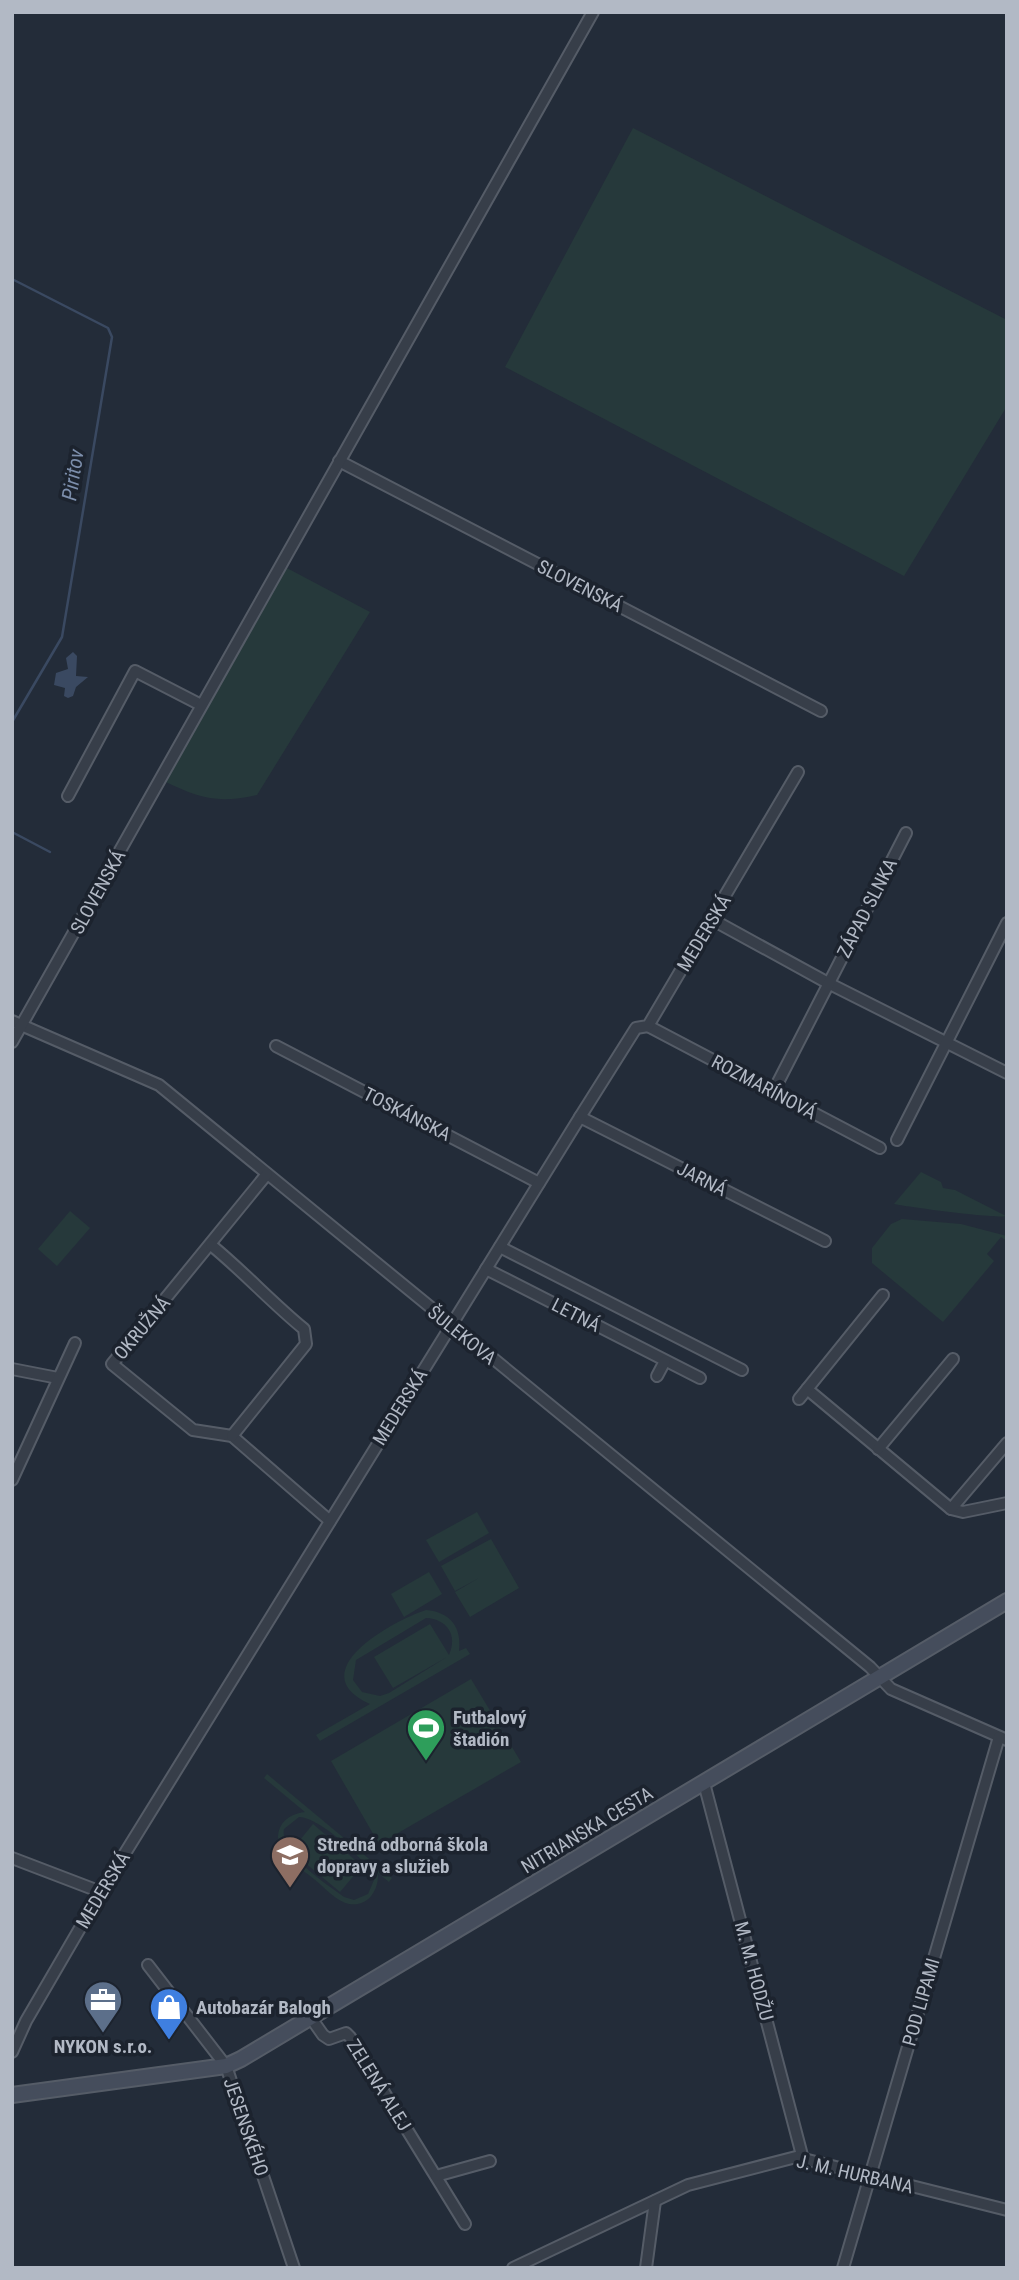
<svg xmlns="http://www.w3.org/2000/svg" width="1019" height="2280" viewBox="0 0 1019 2280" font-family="'Roboto Condensed',sans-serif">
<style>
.green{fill:#26393b;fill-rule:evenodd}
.water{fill:#3a4961}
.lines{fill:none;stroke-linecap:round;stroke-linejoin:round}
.stream{stroke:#3a4961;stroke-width:2.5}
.street-casing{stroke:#555c67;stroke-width:14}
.secondary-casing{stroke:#555c67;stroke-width:18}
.street{stroke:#373e49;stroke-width:10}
.secondary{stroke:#454d5c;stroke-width:14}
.labels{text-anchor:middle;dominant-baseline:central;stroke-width:7;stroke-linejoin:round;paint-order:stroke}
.street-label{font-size:19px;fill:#b2b9c5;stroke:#1c232e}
.poi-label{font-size:19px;font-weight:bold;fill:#b2b9c5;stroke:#1c232e;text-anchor:start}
.water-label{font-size:21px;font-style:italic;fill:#7c8eab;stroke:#1c232e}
</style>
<rect width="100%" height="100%" fill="#232c39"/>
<!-- green -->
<g class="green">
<path d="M 633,128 L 1007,320 L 1007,406 L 904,576 L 505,367 Z"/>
<path d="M 285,567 L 370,612 L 257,795 C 217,804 199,798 164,781 Z"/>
<path d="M 921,1172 L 941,1182 L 943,1188 L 955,1190 L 1006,1216 C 998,1219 908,1207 894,1204 Z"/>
<path d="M 70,1211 L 90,1228 L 57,1266 L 38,1249 Z"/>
<path d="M 902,1219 L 961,1224 L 1007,1236 L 1007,1241 L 1001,1237 L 987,1254 L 994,1261 L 943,1322 L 872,1263 L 872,1248 L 891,1224 Z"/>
<path d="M 477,1512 L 489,1533 L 439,1562 L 426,1540 Z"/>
<path d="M 491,1539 L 519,1588 L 470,1617 L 455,1592 L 479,1578 L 455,1591 L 441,1566 Z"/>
<path d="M 429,1572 L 442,1594 L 404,1617 L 391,1594 Z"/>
<path d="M 426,1610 C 450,1612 462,1627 459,1651 L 466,1648 L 470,1654 L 320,1741 L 316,1735 L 370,1704 C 300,1672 392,1621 426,1610 ZM 426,1618 C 447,1619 458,1635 449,1655 L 430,1624 L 374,1657 L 393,1688 L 447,1657 L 389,1693 L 380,1696 L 362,1692 L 353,1680 L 356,1660 Z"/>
<path d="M 471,1679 L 521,1762 L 379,1844 L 331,1761 Z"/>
<path d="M 267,1774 L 392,1878 L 389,1882 L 378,1873 C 379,1890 368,1907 349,1904 C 336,1901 324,1887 314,1879 C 298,1866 267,1848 282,1824 C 288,1816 296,1813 305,1812 L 264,1778 ZM 299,1817 C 317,1816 371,1862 374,1880 L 368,1894 L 354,1900 L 344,1897 C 325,1883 279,1854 284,1829 Z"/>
<path d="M 313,1824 L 362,1866 L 340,1892 L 291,1851 Z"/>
</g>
<!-- water -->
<path class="water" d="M 73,652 L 77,656 L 76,676 L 88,677 L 76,687 L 73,696 L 68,698 L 64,696 L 65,688 L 54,685 L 56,673 L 68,669 L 66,658 Z"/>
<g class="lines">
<!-- stream -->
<g class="stream">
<path d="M 12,279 L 108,328 L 112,337 L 62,637 L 12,722"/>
<path d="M 12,832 L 50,852"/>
</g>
<!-- street casing -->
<g class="street-casing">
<g id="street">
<path d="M 339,461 L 821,711"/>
<path d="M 68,796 L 135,671 L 201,705"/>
<path d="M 713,920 L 828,983 L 1007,1073"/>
<path d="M 12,1021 L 159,1085 L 870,1667 L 891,1689 L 1007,1740"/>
<path d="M 648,1026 L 880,1148"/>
<path d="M 12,1042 L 593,12"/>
<path d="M 276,1046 L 539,1183"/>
<path d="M 773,1092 L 906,833"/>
<path d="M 580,1117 L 825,1241"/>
<path d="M 897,1140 L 1007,923"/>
<path d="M 267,1174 L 112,1364 L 193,1430 L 232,1436 L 330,1521"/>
<path d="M 211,1245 C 244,1272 271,1302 304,1329 L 306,1344 L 232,1436"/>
<path d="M 500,1247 L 742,1370"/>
<path d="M 486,1269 L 700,1378"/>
<path d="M 12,1369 L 58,1378"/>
<path d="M 657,1376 L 665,1361"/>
<path d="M 807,1389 L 951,1509 L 963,1512 L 1007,1503"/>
<path d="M 799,1399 L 883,1295"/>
<path d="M 878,1449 L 953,1359"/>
<path d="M 12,1480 L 75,1343"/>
<path d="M 951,1509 L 1007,1443"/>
<path d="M 704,1783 L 803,2159"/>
<path d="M 12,1858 L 101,1892"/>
<path d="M 148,1965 L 226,2066 L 294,2268"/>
<path d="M 311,2018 L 323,2035 L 329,2039 L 346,2033 L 350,2037 L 465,2224"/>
<path d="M 12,2052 L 26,2021 L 101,1892 L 580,1117 L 636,1028 L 648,1026 L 798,772"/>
<path d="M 436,2176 L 490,2161"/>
<path d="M 513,2268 L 688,2185 L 796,2157 L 1007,2210"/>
<path d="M 646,2268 L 655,2201"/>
<path d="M 843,2268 L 999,1737"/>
</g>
</g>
<!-- secondary casing -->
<g class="secondary-casing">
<path id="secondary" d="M 12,2095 L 226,2066 L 241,2059 L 1007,1601"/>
</g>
<!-- street -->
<use href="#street" class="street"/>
<!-- secondary -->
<use href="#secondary" class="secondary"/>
</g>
<!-- icons -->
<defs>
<g id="stadium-pin" transform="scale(2.0125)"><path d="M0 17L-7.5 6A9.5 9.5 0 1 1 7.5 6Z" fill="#2e9e5b" stroke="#1c232e"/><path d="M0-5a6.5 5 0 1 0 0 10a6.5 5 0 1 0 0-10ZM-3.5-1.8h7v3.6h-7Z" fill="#fff"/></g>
<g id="school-pin" transform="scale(2.0125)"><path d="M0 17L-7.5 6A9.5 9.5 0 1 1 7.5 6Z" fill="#8d6e63" stroke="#1c232e"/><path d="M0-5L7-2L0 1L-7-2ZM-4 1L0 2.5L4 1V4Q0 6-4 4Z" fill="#fff"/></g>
<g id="office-pin" transform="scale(2.0125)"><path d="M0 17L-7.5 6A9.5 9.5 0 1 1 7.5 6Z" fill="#5c6f8a" stroke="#1c232e"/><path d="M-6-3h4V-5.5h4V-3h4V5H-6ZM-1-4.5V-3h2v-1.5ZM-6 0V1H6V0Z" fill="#fff"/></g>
<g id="shop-pin" transform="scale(2.0125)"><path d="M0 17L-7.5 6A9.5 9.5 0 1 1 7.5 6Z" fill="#3f7fe0" stroke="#1c232e"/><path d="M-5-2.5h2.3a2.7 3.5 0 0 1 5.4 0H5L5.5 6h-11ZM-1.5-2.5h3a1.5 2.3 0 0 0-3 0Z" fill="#fff"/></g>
</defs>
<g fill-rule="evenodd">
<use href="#stadium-pin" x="426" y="1728"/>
<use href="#school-pin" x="290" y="1855"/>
<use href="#office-pin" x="103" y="2000"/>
<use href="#shop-pin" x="169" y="2007"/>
</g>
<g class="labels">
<!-- street labels -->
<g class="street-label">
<text transform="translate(580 586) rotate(27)">SLOVENSKÁ</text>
<text transform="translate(98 892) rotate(-61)">SLOVENSKÁ</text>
<text transform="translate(867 908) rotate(-63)">ZÁPAD SLNKA</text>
<text transform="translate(704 933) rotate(-59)">MEDERSKÁ</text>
<text transform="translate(764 1087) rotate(28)">ROZMARÍNOVÁ</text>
<text transform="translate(407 1114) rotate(27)">TOSKÁNSKA</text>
<text transform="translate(702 1179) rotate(27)">JARNÁ</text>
<text transform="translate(576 1315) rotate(27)">LETNÁ</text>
<text transform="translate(142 1328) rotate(-50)">OKRUŽNÁ</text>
<text transform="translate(462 1335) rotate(39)">ŠULEKOVA</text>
<text transform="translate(400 1407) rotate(-58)">MEDERSKÁ</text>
<text transform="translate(587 1830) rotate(-31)">NITRIANSKA CESTA</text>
<text transform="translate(103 1890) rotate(-59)">MEDERSKÁ</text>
<text transform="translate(754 1971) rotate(75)">M. M. HODŽU</text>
<text transform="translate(921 2002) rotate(-74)">POD LIPAMI</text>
<text transform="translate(379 2085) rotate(58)">ZELENÁ ALEJ</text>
<text transform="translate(246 2127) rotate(71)">JESENSKÉHO</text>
<text transform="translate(855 2174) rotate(13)">J. M. HURBANA</text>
</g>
<!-- poi labels -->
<g class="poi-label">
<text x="453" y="1717">Futbalový<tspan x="453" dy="22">štadión</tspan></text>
<text x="317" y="1844">Stredná odborná škola<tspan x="317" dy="22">dopravy a služieb</tspan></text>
<text x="196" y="2007">Autobazár Balogh</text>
<text x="103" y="2046" text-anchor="middle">NYKON s.r.o.</text>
</g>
<!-- water labels -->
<g class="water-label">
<text transform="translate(73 475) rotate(-81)">Piritov</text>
</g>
</g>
<!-- border -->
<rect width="1019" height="2280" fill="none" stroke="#b2b9c5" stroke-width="28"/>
</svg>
